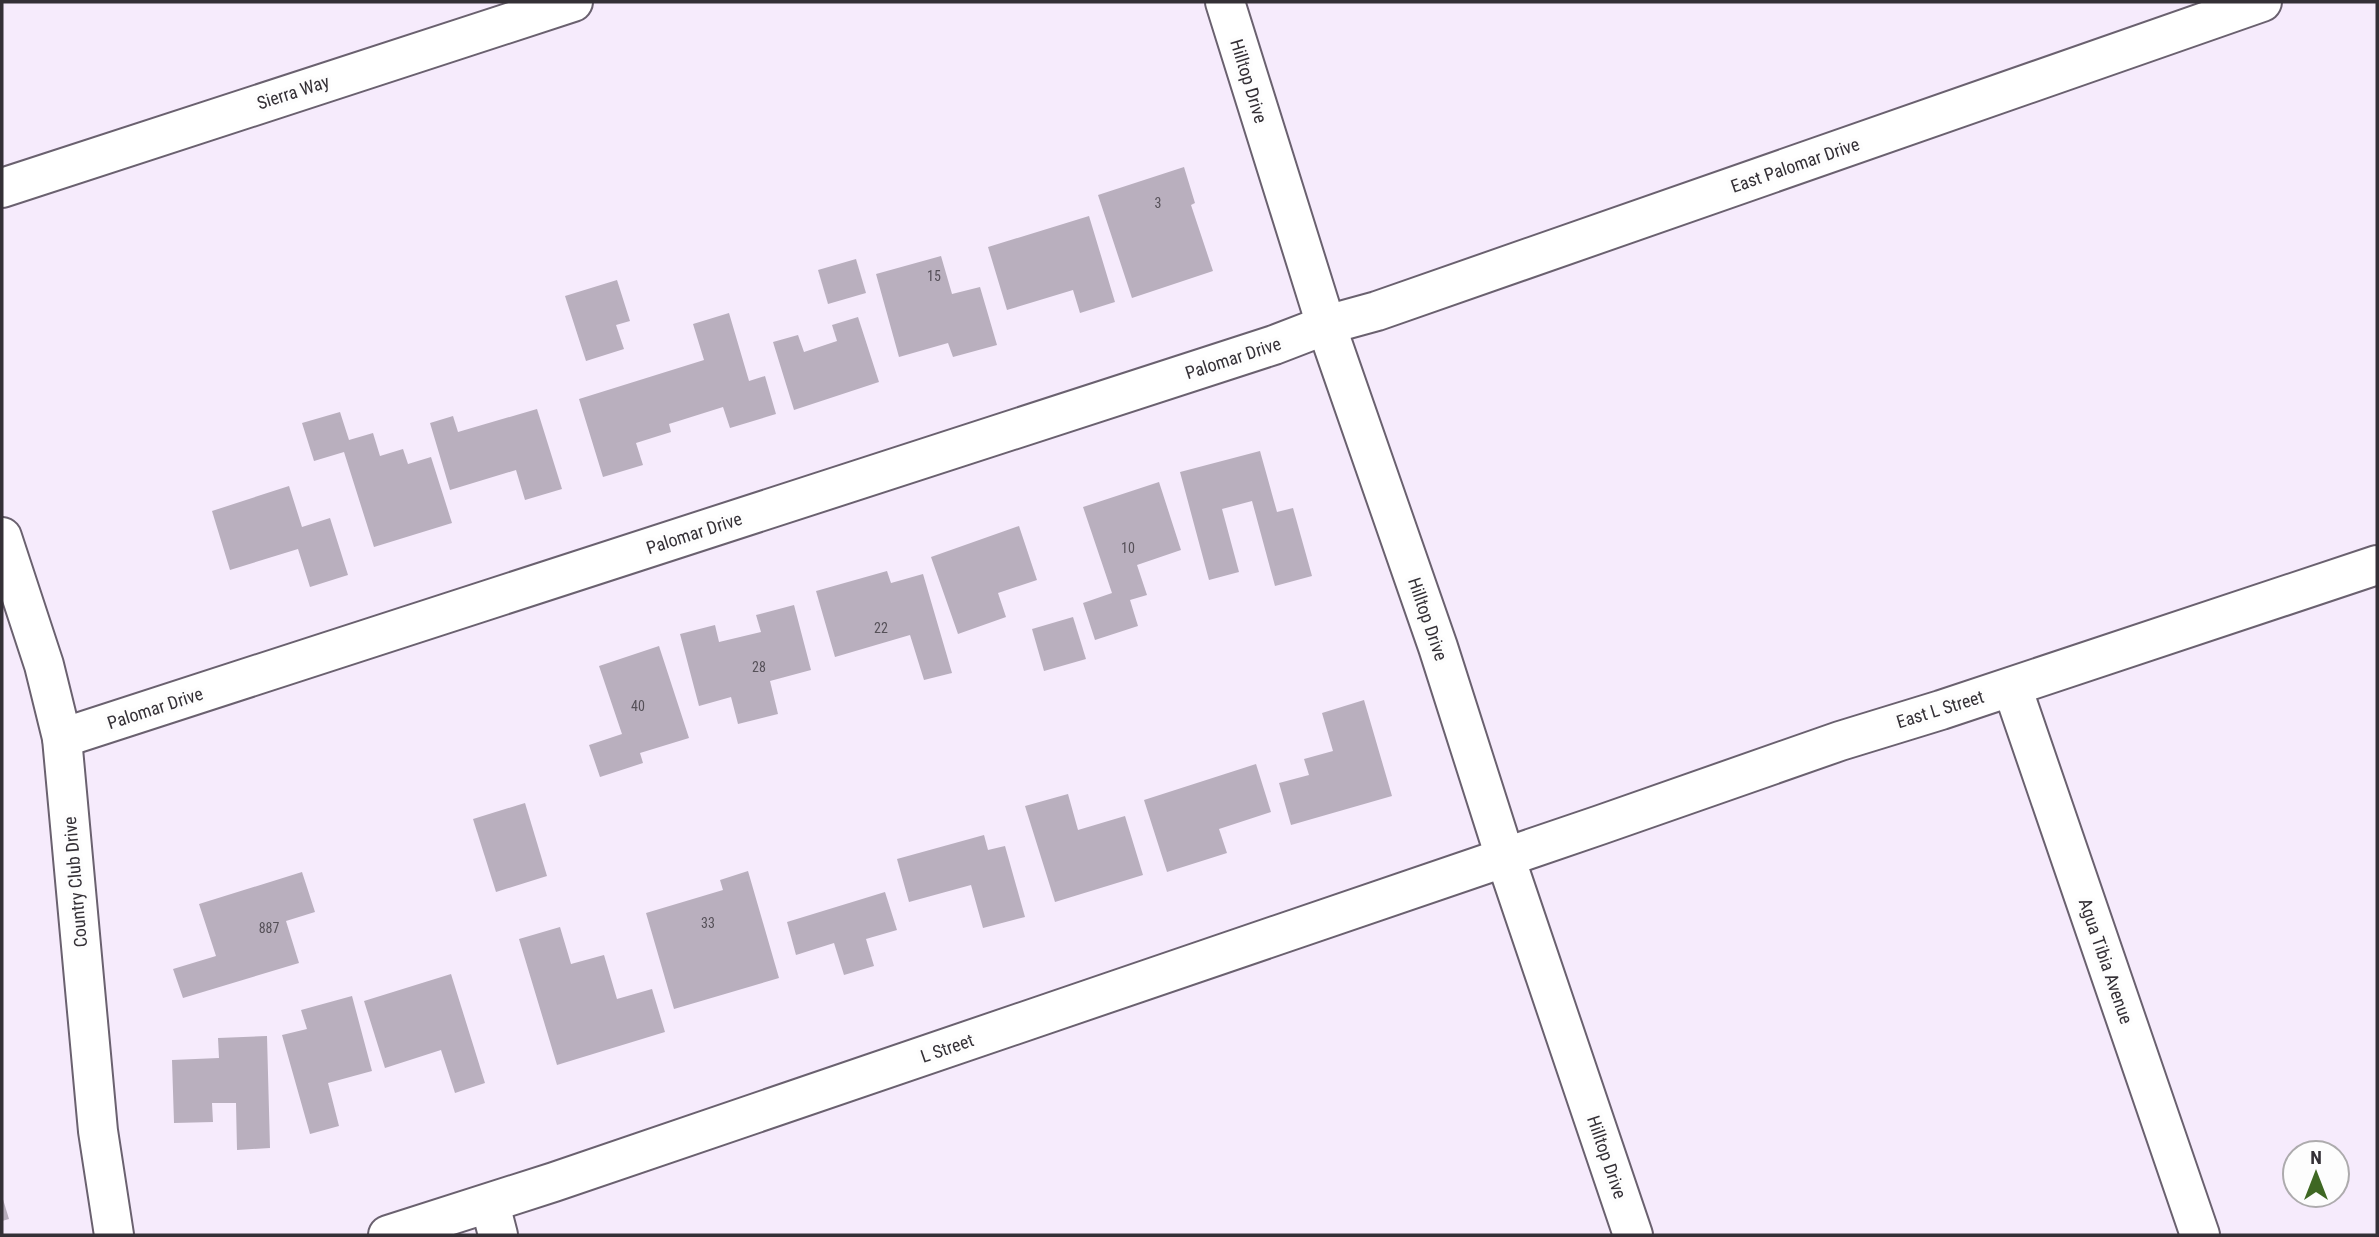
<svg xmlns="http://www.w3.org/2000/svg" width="2379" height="1237" viewBox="0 0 2379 1237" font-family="'Roboto Condensed',sans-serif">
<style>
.building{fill:#b9afbe}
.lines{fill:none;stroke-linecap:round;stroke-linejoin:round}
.street-casing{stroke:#6a616f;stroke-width:42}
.secondary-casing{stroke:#6a616f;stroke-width:42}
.primary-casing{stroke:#6a616f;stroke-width:42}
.street{stroke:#fff;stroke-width:38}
.secondary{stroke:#fff;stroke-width:38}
.primary{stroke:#fff;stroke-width:38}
.labels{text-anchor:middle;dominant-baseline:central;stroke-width:7;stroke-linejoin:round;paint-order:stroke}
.number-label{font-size:14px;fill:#555058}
.street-label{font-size:18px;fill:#343036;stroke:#fdfdfd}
</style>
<rect width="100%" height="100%" fill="#f6ebfc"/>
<!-- building -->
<g class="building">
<path d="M 1184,167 L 1195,203 L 1191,205 L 1213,271 L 1132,298 L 1098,195 Z"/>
<path d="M 1089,216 L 1115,302 L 1080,313 L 1073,290 L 1007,310 L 988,247 Z"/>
<path d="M 941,256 L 952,294 L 980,287 L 997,345 L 953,357 L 948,343 L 899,357 L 876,274 Z"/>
<path d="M 856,259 L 866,293 L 828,304 L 818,270 Z"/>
<path d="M 617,280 L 630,321 L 616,325 L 624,349 L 586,361 L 565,296 Z"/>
<path d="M 729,313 L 749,381 L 765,376 L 776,414 L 730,428 L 723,407 L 669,424 L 671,432 L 636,443 L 643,465 L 603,477 L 579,399 L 704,360 L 693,324 Z"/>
<path d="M 858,317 L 879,382 L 794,410 L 773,342 L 798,335 L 804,352 L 837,341 L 832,325 Z"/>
<path d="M 537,409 L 562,489 L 525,500 L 516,470 L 450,490 L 430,423 L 453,416 L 458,432 Z"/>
<path d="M 340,412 L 349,440 L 373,433 L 380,456 L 403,449 L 408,464 L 431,457 L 452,523 L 374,547 L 344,452 L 314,461 L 302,423 Z"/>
<path d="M 1260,451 L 1277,512 L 1293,508 L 1312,576 L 1275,586 L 1252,501 L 1222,509 L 1239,572 L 1209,580 L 1180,472 Z"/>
<path d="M 1159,482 L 1181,550 L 1137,565 L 1147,595 L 1130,600 L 1138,626 L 1095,640 L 1083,603 L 1112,593 L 1083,507 Z"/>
<path d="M 289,486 L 302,527 L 330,518 L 348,575 L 310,587 L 298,549 L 230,570 L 212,511 Z"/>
<path d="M 1019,526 L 1037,580 L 998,593 L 1006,617 L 958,634 L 931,557 Z"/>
<path d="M 887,571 L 891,583 L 923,574 L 952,673 L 924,680 L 910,635 L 835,657 L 816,591 Z"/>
<path d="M 794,605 L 811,670 L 770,681 L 778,714 L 738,724 L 731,697 L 699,706 L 680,634 L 715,625 L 719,642 L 761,632 L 756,615 Z"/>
<path d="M 1073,617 L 1086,659 L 1044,671 L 1032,629 Z"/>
<path d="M 659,646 L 689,738 L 640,753 L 643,763 L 600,777 L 589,745 L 622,734 L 599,666 Z"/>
<path d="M 1364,700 L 1392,796 L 1291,825 L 1279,783 L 1309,775 L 1304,759 L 1333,751 L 1322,713 Z"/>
<path d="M 1256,764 L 1271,812 L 1219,829 L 1227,853 L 1167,872 L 1144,800 Z"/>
<path d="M 1068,794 L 1078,830 L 1125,816 L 1143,875 L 1055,902 L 1025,806 Z"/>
<path d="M 525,803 L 547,876 L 496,892 L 473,819 Z"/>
<path d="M 984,835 L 988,850 L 1005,846 L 1025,917 L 983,928 L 971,885 L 909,902 L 897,859 Z"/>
<path d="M 748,871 L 779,978 L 674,1009 L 646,913 L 723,890 L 720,880 Z"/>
<path d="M 302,872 L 315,912 L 286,921 L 299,963 L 183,998 L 173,969 L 216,956 L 199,904 Z"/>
<path d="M 885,892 L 897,930 L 866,939 L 874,966 L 844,975 L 834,943 L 796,955 L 787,922 Z"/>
<path d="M 560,927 L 571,964 L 604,955 L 617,999 L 652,989 L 665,1032 L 557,1065 L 519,939 Z"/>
<path d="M 451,974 L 485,1083 L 455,1093 L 441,1050 L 385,1068 L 364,1001 Z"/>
<path d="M 352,996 L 372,1071 L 328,1083 L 339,1126 L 310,1134 L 282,1035 L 307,1029 L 301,1010 Z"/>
<path d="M 267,1036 L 270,1148 L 237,1150 L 236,1103 L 212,1103 L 213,1122 L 174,1123 L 172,1060 L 219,1058 L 218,1038 Z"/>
<path d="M 2,1196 L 9,1219 L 2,1221 Z"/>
</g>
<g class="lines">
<!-- street casing -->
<g class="street-casing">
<g id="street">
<path d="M 2,188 L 573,2"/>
<path d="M 2012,687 L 2200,1235"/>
<path d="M 62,738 L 1274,345 L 1326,325 L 1377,311 L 2262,2"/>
<path d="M 490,1204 L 498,1235"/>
</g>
</g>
<!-- secondary casing -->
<g class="secondary-casing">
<g id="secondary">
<path d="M 1225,2 L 1326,325 L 1438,647 L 1505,857 L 1633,1235"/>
<path d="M 2,537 L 44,665 L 62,738 L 98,1131 L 114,1235"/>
</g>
</g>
<!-- primary casing -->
<g class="primary-casing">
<path id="primary" d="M 388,1235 L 554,1182 L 1600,825 L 1840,741 L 1941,710 L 2377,565"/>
</g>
<!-- street -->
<use href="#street" class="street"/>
<!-- secondary -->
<use href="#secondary" class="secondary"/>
<!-- primary -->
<use href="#primary" class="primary"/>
</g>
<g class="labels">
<!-- number labels -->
<g class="number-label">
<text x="1158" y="203">3</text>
<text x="934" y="276">15</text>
<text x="1128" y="548">10</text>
<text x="881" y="628">22</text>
<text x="759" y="667">28</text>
<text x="638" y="706">40</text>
<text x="708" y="923">33</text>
<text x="269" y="928">887</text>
</g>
<!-- street labels -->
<g class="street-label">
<text transform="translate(1249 81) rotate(73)">Hilltop Drive</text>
<text transform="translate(293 92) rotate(-18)">Sierra Way</text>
<text transform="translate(1795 165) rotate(-19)">East Palomar Drive</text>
<text transform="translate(1233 358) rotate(-18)">Palomar Drive</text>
<text transform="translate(694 533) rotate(-18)">Palomar Drive</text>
<text transform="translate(1428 619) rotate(71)">Hilltop Drive</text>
<text transform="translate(155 708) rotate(-18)">Palomar Drive</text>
<text transform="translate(1940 709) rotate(-17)">East L Street</text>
<text transform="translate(75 882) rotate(-95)">Country Club Drive</text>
<text transform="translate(2106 961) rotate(71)">Agua Tibia Avenue</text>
<text transform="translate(947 1048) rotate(-19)">L Street</text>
<text transform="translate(1607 1157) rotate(71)">Hilltop Drive</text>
</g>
</g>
<!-- border -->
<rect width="2379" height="1237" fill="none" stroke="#343036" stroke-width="7"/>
<!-- north arrow -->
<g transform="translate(2316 1174)"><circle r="33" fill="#fdfdfd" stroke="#adabad" stroke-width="2"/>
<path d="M0-5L12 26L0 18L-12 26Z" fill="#3e6723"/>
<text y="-10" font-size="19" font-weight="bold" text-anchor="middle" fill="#343036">N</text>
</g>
</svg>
